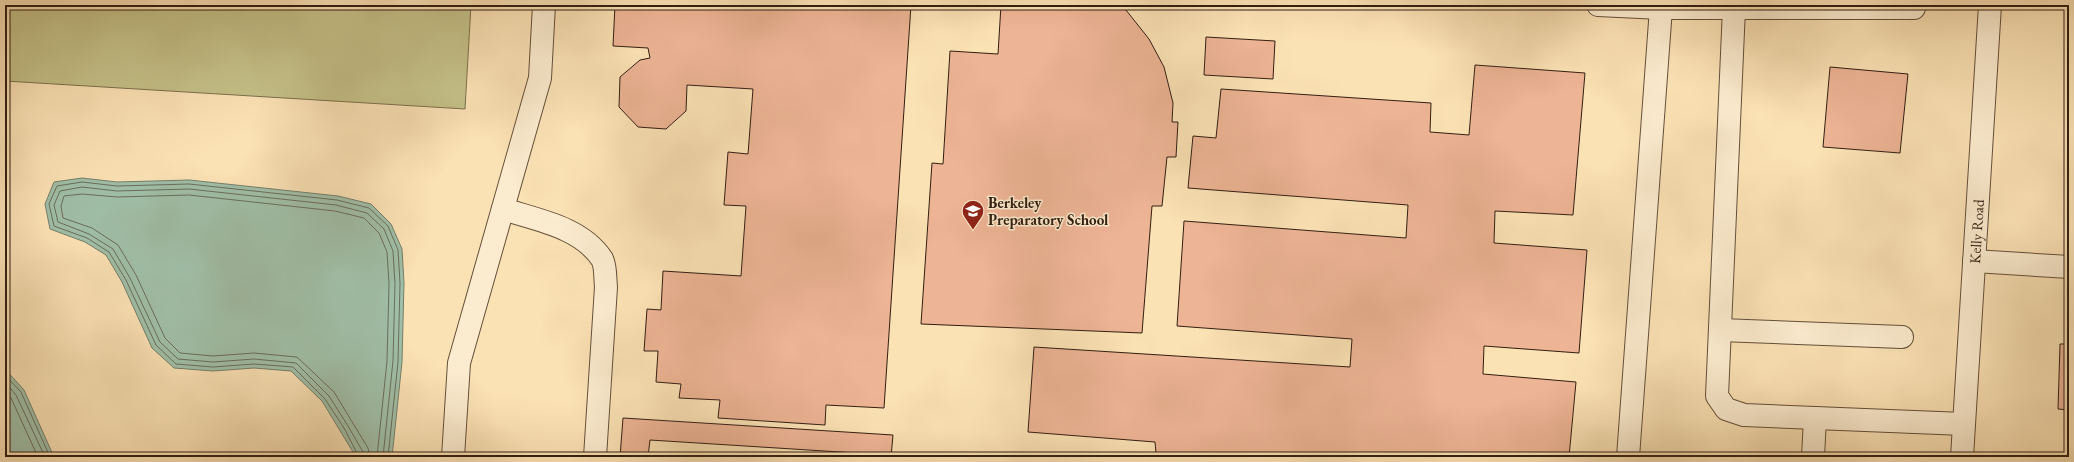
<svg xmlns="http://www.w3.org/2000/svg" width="2074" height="462" viewBox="0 0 2074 462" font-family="'EB Garamond',serif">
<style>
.garden{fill:#c5c189;stroke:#7c704c}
.water{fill:#a0bfa8;stroke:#747f6b}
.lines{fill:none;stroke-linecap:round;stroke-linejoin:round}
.shore{stroke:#696e5c;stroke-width:1}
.building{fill:#edb495;stroke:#321e10}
.minor-casing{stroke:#644f39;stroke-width:24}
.minor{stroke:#fceccf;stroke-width:22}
.labels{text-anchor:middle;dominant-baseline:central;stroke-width:3;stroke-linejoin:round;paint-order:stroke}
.poi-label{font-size:15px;font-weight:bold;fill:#321e10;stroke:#fceccf;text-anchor:start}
.street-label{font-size:15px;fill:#321e10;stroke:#fceccf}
</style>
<rect width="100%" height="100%" fill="#fbe2b5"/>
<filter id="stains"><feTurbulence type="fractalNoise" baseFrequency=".005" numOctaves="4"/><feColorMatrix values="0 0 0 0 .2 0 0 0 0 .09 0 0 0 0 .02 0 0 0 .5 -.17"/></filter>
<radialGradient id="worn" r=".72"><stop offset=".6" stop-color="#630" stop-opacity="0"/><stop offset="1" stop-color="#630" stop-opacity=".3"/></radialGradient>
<!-- garden -->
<path class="garden" d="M 5,5 L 471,5 L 465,109 L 5,81 Z"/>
<!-- water -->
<g class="water">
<path d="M 82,178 L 117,182 L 189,180 L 338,196 L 371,204 L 391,224 L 402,249 L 404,283 L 402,362 L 392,457 L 356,457 L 322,401 L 291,371 L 254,368 L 213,371 L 174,368 L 152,348 L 122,282 L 106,255 L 85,242 L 50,229 L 45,204 L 54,182 Z"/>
<path d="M 5,369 L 24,390 L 54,457 L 5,457 Z"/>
</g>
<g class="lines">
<!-- shore -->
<g class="shore">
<path d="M 5,375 L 21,392 L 50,457"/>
<path d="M 5,382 L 16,395 L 45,457"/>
<path d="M 5,391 L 11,398 L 38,457"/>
<path d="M 359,457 L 344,428 L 325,399 L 293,367 L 254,364 L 213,367 L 176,364 L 156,345 L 126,280 L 109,252 L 87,238 L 54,226 L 49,204 L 57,186 L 82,182 L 117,186 L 189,184 L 337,200 L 369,208 L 388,226 L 398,250 L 400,283 L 398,362 L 388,457"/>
<path d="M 364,457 L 363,452 L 348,426 L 329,396 L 296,363 L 254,359 L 213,362 L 178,359 L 160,342 L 130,278 L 113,249 L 89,234 L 58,222 L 54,205 L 60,191 L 82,187 L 117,191 L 189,189 L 336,205 L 367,213 L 384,229 L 393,251 L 395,284 L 393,361 L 383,457"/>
<path d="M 370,457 L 368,448 L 334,392 L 297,357 L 254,353 L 213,356 L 180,353 L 165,338 L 136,275 L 118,245 L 92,228 L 63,218 L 61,206 L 64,196 L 82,194 L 117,197 L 189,195 L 335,211 L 364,218 L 379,233 L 387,252 L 389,283 L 387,361 L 377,457"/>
</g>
</g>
<!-- building -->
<g class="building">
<path d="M 615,5 L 911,5 L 884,408 L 826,405 L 825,425 L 718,418 L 720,400 L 679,398 L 681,384 L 656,382 L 658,351 L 644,351 L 647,309 L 661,310 L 663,271 L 741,276 L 746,206 L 724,205 L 728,152 L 748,154 L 753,89 L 687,85 L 686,111 L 666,129 L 638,127 L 619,107 L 620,77 L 640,60 L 650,58 L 648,48 L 613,46 Z"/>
<path d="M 1001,5 L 1122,5 L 1149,39 L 1164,67 L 1173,103 L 1172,122 L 1178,122 L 1176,157 L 1167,157 L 1162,206 L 1152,206 L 1142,333 L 921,324 L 932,163 L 943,164 L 950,51 L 998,54 Z"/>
<path d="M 1206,37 L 1275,41 L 1273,79 L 1204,75 Z"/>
<path d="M 1475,65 L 1585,73 L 1573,215 L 1495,211 L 1494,243 L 1587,250 L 1579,353 L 1484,346 L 1483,374 L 1576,382 L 1569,457 L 1211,457 L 1156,453 L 1155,442 L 1028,432 L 1034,347 L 1350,367 L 1352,339 L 1177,326 L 1184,221 L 1406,238 L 1408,205 L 1188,188 L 1193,136 L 1216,138 L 1221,89 L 1431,103 L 1430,132 L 1469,135 Z"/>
<path d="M 1830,67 L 1908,74 L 1900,153 L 1823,147 Z"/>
<path d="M 2060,344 L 2069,344 L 2069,410 L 2058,409 Z"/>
<path d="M 623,418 L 893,435 L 891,457 L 872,457 L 872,454 L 650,440 L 648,457 L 620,457 Z"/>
</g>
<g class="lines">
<!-- minor casing -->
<g class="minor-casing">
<g id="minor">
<path d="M 1598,5 L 1661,8 L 1628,457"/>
<path d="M 1661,8 L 1914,8"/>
<path d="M 1734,8 L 1717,396 L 1726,409 L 1744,415 L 1964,424"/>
<path d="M 503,209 C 537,220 581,227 602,259 C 606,266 605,279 606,287 L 595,457"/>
<path d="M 1974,261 L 2069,267"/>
<path d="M 1720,330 L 1902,337"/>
<path d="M 453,457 L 459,363 L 540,78 L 544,5"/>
<path d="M 1813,457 L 1815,418"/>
<path id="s1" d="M 1962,457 L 1990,5"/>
</g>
</g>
<!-- minor -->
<use href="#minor" class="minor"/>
</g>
<!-- icons -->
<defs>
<g id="school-pin" transform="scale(1.15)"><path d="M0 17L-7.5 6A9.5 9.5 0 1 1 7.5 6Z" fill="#8f2418" stroke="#fceccf"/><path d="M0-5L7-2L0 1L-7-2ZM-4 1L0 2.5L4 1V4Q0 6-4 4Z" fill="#fff"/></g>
</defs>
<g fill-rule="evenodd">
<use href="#school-pin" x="973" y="211"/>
</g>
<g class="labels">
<!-- poi labels -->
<g class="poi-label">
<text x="988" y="202">Berkeley<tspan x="988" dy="17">Preparatory School</tspan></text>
</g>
<!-- street labels -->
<g class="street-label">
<text stroke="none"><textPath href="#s1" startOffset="226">Kelly Road</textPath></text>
</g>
</g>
<!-- margin -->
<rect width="2074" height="462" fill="none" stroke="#fbe2b5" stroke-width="20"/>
<rect x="6" y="6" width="2062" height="450" fill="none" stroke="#321e10" stroke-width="2"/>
<rect x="10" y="10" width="2054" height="442" fill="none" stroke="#321e10"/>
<rect width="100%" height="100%" filter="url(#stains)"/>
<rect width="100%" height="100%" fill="url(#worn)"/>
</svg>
